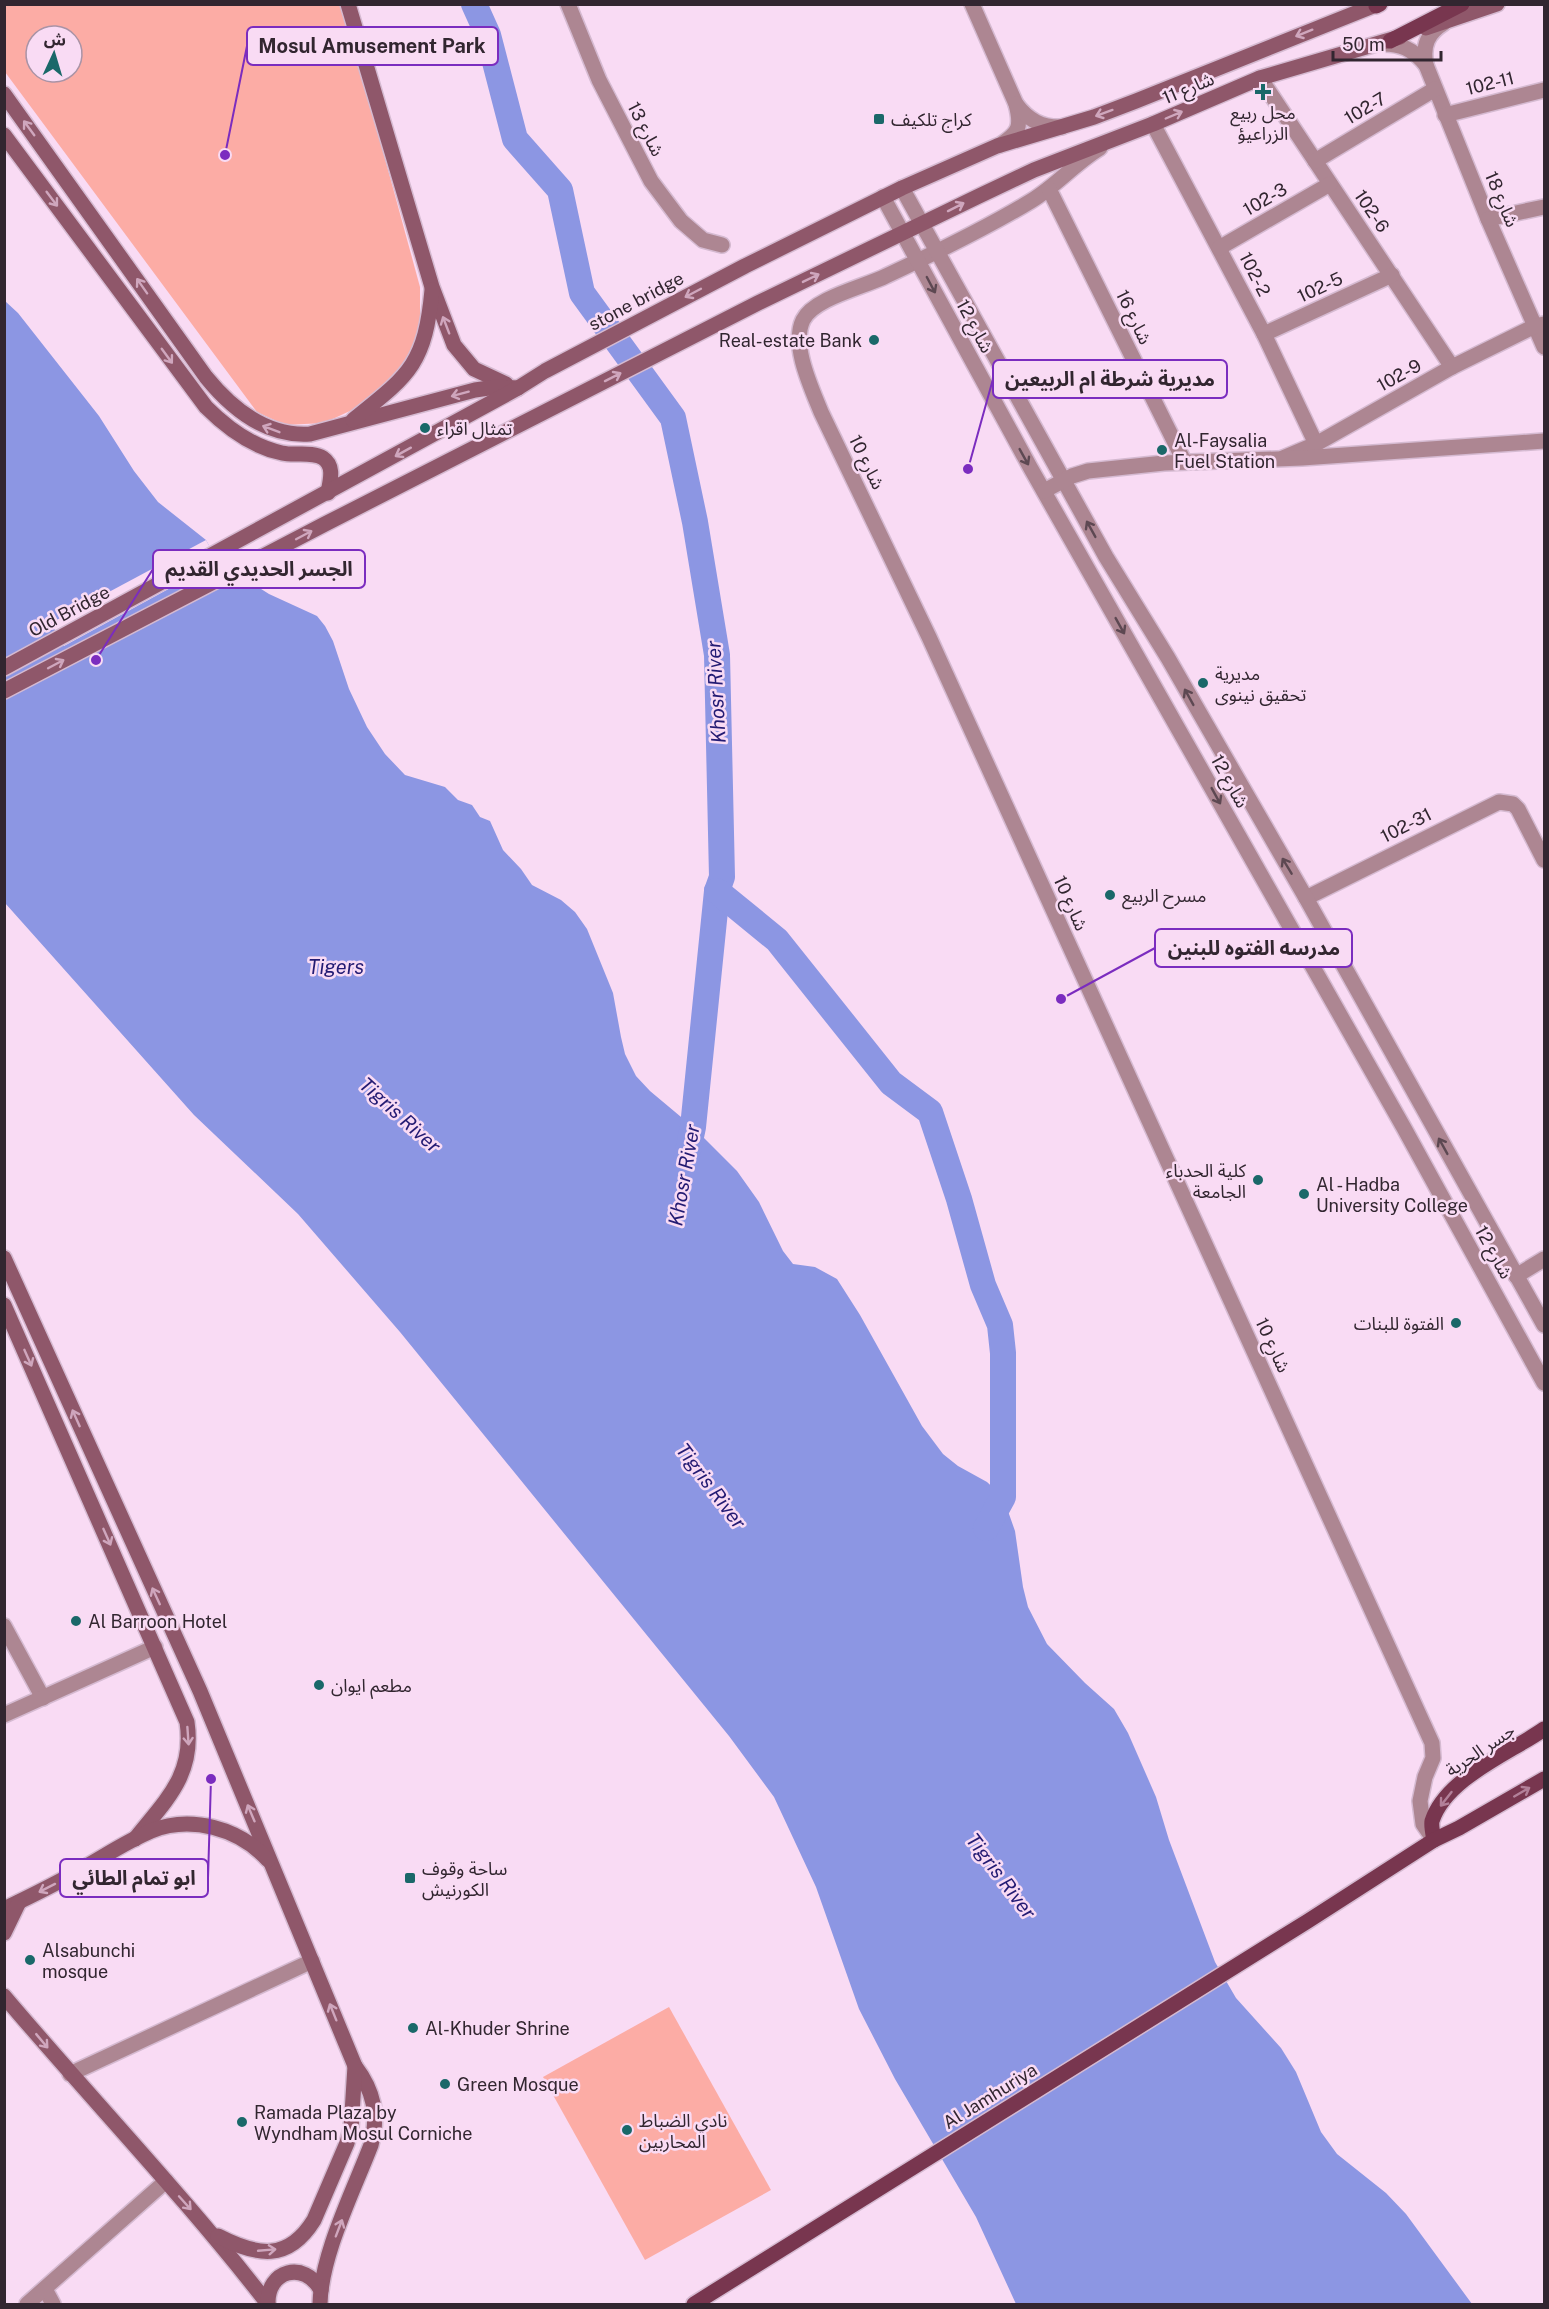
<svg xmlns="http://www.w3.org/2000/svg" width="1549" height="2309" viewBox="0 0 1549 2309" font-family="'Public Sans','Noto Sans Arabic',sans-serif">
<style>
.green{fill:#fcaca5;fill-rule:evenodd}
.water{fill:#8c96e3}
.pier{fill:#f9dbf4}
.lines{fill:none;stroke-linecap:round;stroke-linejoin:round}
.river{stroke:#8c96e3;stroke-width:26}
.minor-casing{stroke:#d5bad1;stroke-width:18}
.tertiary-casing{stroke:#d5bad1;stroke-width:18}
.secondary-casing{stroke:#d5bad1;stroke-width:18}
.primary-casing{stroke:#d5bad1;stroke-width:18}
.minor{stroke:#ad8692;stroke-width:15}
.tertiary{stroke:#ad8692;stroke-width:15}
.secondary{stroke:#8f576a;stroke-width:15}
.primary{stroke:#78364f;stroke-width:15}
.oneway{stroke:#cfa6bd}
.oneway2{stroke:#5d4852}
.oneway3{stroke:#b28099}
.poi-dot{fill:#1a6869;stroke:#f9dbf4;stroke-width:2}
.labels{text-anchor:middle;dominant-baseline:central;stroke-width:5;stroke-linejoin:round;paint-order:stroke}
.street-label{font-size:18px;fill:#322630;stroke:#f9dbf4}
.poi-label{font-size:18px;fill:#322630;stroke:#f9dbf4;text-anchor:start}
.water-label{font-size:20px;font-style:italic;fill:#231b73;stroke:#f9dbf4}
.leader{fill:none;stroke:#7b2cbf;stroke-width:2}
.callout-dot{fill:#7b2cbf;stroke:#f9dbf4;stroke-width:2}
.callout{fill:#f9dbf4;stroke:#7b2cbf;stroke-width:2}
.callout-label{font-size:20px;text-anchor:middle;font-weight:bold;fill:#322630}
</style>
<rect width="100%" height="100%" fill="#f9dbf4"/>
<!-- green -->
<g class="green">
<path d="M 5,5 L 343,5 L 420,287 L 420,330 L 402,373 L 365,404 L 324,423 L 285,425 L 257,412 L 5,72 ZM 36,36 L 72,36 L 72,72 L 36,72 Z"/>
<path d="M 669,2007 L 771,2190 L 645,2260 L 543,2077 Z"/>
</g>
<!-- water -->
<path class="water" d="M 5,301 L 18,313 L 99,416 L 134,471 L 158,502 L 206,540 L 218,562 L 269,594 L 317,616 L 325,626 L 333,641 L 349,689 L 367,727 L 385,754 L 405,775 L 445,787 L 458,800 L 472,805 L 480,817 L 490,821 L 503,850 L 521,869 L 532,885 L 561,900 L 575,912 L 587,929 L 613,993 L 621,1037 L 625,1054 L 636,1076 L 650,1091 L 693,1127 L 737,1171 L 759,1202 L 783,1251 L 793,1264 L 815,1267 L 837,1279 L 860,1315 L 922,1426 L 943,1454 L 958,1466 L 987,1482 L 1003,1497 L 1015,1531 L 1023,1587 L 1028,1607 L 1047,1644 L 1085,1683 L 1114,1709 L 1128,1733 L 1156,1797 L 1169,1840 L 1215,1962 L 1236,1998 L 1281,2048 L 1296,2072 L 1321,2132 L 1337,2154 L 1386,2193 L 1406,2214 L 1472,2304 L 1016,2304 L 976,2217 L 895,2079 L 859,2009 L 816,1887 L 774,1797 L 729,1736 L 400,1332 L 298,1214 L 194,1115 L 5,903 Z"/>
<!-- pier -->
<path class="pier" d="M 206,540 L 218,562 L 64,646 L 51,623 Z"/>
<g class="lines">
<!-- river -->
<g class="river">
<path d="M 474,4 L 488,35 L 515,139 L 560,190 L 582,293 L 673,418 L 695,522 L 717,655 L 722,877 L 717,891 L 693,1127 L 686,1160"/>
<path d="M 717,891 L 777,940 L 891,1083 L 930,1112 L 959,1199 L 983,1285 L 1000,1325 L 1003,1353 L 1003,1497 L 986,1528"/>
</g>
<!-- minor casing -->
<g class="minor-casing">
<g id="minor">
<path d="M 568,4 L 599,80 L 651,181 L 681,221 L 703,240 L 722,245"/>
<path d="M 972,4 L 1016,104 C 1022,127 1019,133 1000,145"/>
<path d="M 1444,23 C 1428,33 1422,45 1426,65 L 1488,219 L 1544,347"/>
<path d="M 1380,44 C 1400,43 1413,49 1426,65"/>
<path d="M 1260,78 L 1452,367"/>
<path d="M 1016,104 C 1028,120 1042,128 1062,127"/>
<path d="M 1445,115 L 1544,90"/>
<path d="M 1153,124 L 1264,334 L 1316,444"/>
<path d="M 1100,148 C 1075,163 1056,186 1031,201 C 985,229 935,253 886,276 C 864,287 814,298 803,320 C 791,345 811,387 821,412 L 929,637 L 1432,1743 L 1433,1758 L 1425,1777 L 1420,1801 L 1423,1824 L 1434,1840"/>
<path d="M 1315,161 L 1435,89"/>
<path d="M 1049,189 L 1184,461"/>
<path d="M 1488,219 L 1544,207"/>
<path d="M 1219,248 L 1330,184"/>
<path d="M 1264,334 L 1392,275"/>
<path d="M 1283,458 L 1316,444 L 1452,367 L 1535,326 L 1544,324"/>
<path d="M 1306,898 L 1499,802 L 1513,804 L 1518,809 L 1544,860"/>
<path d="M 1516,1276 L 1544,1259"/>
<path d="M 4,1626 L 43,1698"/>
<path d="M 4,1715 L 155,1647"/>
<path d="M 70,2074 L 312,1961"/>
<path d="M 45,2289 L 53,2304"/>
<path d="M 27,2304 L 166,2181"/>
</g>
</g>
<!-- tertiary casing -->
<g class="tertiary-casing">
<g id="tertiary">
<path d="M 902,188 L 1106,557 L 1168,658 L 1306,898 L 1544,1325"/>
<path d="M 883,197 L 1030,467 L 1404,1128 L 1544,1383"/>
<path d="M 1044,491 L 1072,476 L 1088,471 L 1164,463 L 1302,458 L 1544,441"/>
</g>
</g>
<!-- secondary casing -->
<g class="secondary-casing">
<g id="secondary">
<path d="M 348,4 L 432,287 L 454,345 L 474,369 L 506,384"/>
<path d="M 1426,28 L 1497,4"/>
<path d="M 4,94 L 206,377 C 232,409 266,437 310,434 L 475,390 L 496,387 L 518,388"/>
<path d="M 4,135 L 206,407 C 226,427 253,447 282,453 C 294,456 312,451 323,458 C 335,466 330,481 328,493"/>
<path d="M 353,420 C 409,375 425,365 432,290"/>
<path d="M 4,668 L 518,388 L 545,371 L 745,266 L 902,188 L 997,146 L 1094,117 L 1136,101 L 1378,4"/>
<path d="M 4,691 L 325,524 L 758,303 L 979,196 L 1034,170 L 1153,124 L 1260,78 L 1400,37"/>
<path d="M 4,1258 L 200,1691 L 355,2066 C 374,2091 379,2115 371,2145 C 353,2192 321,2255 320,2304"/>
<path d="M 4,1305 L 187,1722 C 195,1775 165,1801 135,1839"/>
<path d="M 4,1909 C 29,1897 54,1885 78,1871 C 102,1858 125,1842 151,1831 C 191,1815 239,1828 268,1860"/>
<path d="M 4,1933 L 19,1902"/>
<path d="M 4,1996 C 92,2100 185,2197 268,2304"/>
<path d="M 218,2236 C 257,2256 288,2262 314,2220 L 347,2143 L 351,2129 L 355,2066"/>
<path d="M 268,2304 C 267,2270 304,2260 321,2290"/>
</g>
</g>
<!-- primary casing -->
<g class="primary-casing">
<g id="primary">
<path d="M 1376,6 L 1380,4"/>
<path d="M 1390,41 L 1462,4"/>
<path d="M 1434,1840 C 1433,1834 1431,1826 1432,1821 C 1446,1778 1510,1753 1544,1729"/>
<path d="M 694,2304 L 1308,1921 L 1434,1840 L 1459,1828 L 1544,1779"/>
</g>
</g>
<!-- minor -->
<use href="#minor" class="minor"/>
<!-- tertiary -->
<use href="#tertiary" class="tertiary"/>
<!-- secondary -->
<use href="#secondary" class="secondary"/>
<!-- primary -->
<use href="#primary" class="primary"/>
</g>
<!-- one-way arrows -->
<defs><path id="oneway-shaft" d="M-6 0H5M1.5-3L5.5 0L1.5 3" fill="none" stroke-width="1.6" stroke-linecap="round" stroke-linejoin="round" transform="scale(1.5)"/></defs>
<g class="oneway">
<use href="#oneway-shaft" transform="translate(1304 33) rotate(158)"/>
<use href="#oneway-shaft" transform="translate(1104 113) rotate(160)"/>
<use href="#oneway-shaft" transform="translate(1174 115) rotate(-23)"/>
<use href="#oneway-shaft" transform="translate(29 128) rotate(-126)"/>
<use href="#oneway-shaft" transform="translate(52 199) rotate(53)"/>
<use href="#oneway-shaft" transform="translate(956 207) rotate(-27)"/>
<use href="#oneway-shaft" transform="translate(811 278) rotate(-26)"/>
<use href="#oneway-shaft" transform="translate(142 286) rotate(-125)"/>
<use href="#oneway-shaft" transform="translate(693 293) rotate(152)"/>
<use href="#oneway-shaft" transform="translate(446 325) rotate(-111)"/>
<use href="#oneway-shaft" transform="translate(167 356) rotate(54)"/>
<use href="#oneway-shaft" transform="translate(613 377) rotate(-27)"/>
<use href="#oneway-shaft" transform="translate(460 394) rotate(165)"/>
<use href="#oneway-shaft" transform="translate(271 429) rotate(-159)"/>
<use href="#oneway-shaft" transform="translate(403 452) rotate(151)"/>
<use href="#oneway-shaft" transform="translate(304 535) rotate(-28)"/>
<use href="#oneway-shaft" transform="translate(56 664) rotate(-28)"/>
<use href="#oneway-shaft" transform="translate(28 1358) rotate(66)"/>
<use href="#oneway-shaft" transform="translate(76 1418) rotate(-114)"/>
<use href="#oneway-shaft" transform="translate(107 1537) rotate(66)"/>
<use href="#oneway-shaft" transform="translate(156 1596) rotate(-115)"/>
<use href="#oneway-shaft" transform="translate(188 1736) rotate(86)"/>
<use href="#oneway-shaft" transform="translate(251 1813) rotate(-113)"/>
<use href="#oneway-shaft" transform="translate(47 1888) rotate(153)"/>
<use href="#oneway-shaft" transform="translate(333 2012) rotate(-112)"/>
<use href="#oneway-shaft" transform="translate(42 2041) rotate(50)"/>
<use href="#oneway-shaft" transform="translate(185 2203) rotate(48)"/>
<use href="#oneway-shaft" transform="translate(339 2228) rotate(-69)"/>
<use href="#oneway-shaft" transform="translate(267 2250) rotate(-5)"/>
</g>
<g class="oneway2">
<use href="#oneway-shaft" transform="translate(931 285) rotate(62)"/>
<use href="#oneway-shaft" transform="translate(1024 457) rotate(61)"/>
<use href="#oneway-shaft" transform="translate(1091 529) rotate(-119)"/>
<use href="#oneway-shaft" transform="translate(1120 626) rotate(61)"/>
<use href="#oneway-shaft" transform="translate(1189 697) rotate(-119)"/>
<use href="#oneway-shaft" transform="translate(1216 796) rotate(61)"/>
<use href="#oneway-shaft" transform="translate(1287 866) rotate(-121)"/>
<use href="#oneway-shaft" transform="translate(1443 1146) rotate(-119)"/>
</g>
<g class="oneway3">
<use href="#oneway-shaft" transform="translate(1522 1792) rotate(-30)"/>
<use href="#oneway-shaft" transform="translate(1446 1799) rotate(128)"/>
</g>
<!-- markers -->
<g class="poi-dot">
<path d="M1260 83h6v6h6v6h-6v6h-6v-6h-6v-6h6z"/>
<rect x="873" y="113" width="12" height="12" rx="3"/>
<circle cx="874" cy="340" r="6"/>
<circle cx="425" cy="428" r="6"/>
<circle cx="1162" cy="450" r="6"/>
<circle cx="1203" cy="683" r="6"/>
<circle cx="1110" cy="895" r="6"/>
<circle cx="1258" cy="1180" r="6"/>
<circle cx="1304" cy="1194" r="6"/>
<circle cx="1456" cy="1323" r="6"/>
<circle cx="76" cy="1621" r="6"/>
<circle cx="319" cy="1685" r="6"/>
<rect x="404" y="1872" width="12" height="12" rx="3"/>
<circle cx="30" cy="1960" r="6"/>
<circle cx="413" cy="2028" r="6"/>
<circle cx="445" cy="2084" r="6"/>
<circle cx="242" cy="2122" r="6"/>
<circle cx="627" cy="2130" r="6"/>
</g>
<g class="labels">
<!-- street labels -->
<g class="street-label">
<text transform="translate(1490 83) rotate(-14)">102-11</text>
<text transform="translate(1188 88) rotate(-23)">شارع 11</text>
<text transform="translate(1365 108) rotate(-31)">102-7</text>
<text transform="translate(646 129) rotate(63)">شارع 13</text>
<text transform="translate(1265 199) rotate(-30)">102-3</text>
<text transform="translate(1502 199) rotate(67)">شارع 18</text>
<text transform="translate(1372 211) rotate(56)">102-6</text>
<text transform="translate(1255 274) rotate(63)">102-2</text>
<text transform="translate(1320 287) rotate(-25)">102-5</text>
<text transform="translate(636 301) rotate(-28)">stone bridge</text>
<text transform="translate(1134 317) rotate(64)">شارع 16</text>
<text transform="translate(975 326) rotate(62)">شارع 12</text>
<text transform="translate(1399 375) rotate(-29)">102-9</text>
<text transform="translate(867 462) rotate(64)">شارع 10</text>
<text transform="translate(69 611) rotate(-28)">Old Bridge</text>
<text transform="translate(1230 781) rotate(61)">شارع 12</text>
<text transform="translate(1406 825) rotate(-27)">102-31</text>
<text transform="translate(1071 903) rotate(66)">شارع 10</text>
<text transform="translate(1494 1252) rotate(61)">شارع 12</text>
<text transform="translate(1273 1345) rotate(65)">شارع 10</text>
<text transform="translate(1480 1750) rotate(-34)">جسر الحرية</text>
<text transform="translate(990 2096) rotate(-32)">Al Jamhuriya</text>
</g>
<!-- poi labels -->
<g class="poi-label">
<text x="1263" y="112" text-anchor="middle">محل ربيع<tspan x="1263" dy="21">الزراعيؤ</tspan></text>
<text x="891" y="119">كراج تلكيف</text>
<text x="862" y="340" text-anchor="end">Real-estate Bank</text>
<text x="437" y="428">تمثال اقراء</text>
<text x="1174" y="440">Al-Faysalia<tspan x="1174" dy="21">Fuel Station</tspan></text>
<text x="1215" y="673">مديرية<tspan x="1215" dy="21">تحقيق نينوى</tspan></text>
<text x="1122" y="895">مسرح الربيع</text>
<text x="1246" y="1170" text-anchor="end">كلية الحدباء<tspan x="1246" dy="21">الجامعة</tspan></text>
<text x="1316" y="1184">Al - Hadba<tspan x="1316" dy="21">University College</tspan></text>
<text x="1444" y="1323" text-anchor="end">الفتوة للبنات</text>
<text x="88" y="1621">Al Barroon Hotel</text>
<text x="331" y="1685">مطعم ايوان</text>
<text x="422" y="1868">ساحة وقوف<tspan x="422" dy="21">الكورنيش</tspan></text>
<text x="42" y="1950">Alsabunchi<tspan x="42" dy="21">mosque</tspan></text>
<text x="425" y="2028">Al-Khuder Shrine</text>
<text x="457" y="2084">Green Mosque</text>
<text x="254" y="2112">Ramada Plaza by<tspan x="254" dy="21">Wyndham Mosul Corniche</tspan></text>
<text x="639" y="2120">نادي الضباط<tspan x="639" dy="21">المحاربين</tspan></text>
</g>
<!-- water labels -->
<g class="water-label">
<text transform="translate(716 692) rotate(-93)">Khosr River</text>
<text x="336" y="967">Tigers</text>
<text transform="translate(400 1115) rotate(42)">Tigris River</text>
<text transform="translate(684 1175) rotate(-80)">Khosr River</text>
<text transform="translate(711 1486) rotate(53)">Tigris River</text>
<text transform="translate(1001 1876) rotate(53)">Tigris River</text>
</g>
</g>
<!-- callouts -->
<path class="leader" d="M225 155L247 46M968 469L993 379M96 660L153 569M1061 999L1155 948M211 1779L208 1878"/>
<g class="callout-dot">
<circle cx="225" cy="155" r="6"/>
<circle cx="968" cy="469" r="6"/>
<circle cx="96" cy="660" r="6"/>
<circle cx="1061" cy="999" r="6"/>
<circle cx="211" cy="1779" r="6"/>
</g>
<g class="callout">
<rect x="247" y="27" width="251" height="38" rx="6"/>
<rect x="993" y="360" width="234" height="38" rx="6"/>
<rect x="153" y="550" width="212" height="38" rx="6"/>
<rect x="1155" y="929" width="197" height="38" rx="6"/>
<rect x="60" y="1859" width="148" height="38" rx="6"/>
</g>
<g class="callout-label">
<text x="372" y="53">Mosul Amusement Park</text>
<text x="1110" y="386">مديرية شرطة ام الربيعين</text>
<text x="259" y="576">الجسر الحديدي القديم</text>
<text x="1254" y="955">مدرسه الفتوه للبنين</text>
<text x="134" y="1885">ابو تمام الطائي</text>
</g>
<!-- border -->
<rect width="1549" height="2309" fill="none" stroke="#322630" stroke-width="12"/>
<!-- north arrow -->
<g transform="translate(54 54) rotate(4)"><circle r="28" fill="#f9dbf4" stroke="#a993a6" stroke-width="1.5"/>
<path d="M0-4.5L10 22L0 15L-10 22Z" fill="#1a6869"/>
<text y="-9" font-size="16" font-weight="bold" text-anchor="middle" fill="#322630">ش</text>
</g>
<!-- scale -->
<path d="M1333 51v9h108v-9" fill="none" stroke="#322630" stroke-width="3"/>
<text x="1342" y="51" font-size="18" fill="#322630" stroke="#f9dbf4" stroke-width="4.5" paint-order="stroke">50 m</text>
</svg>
